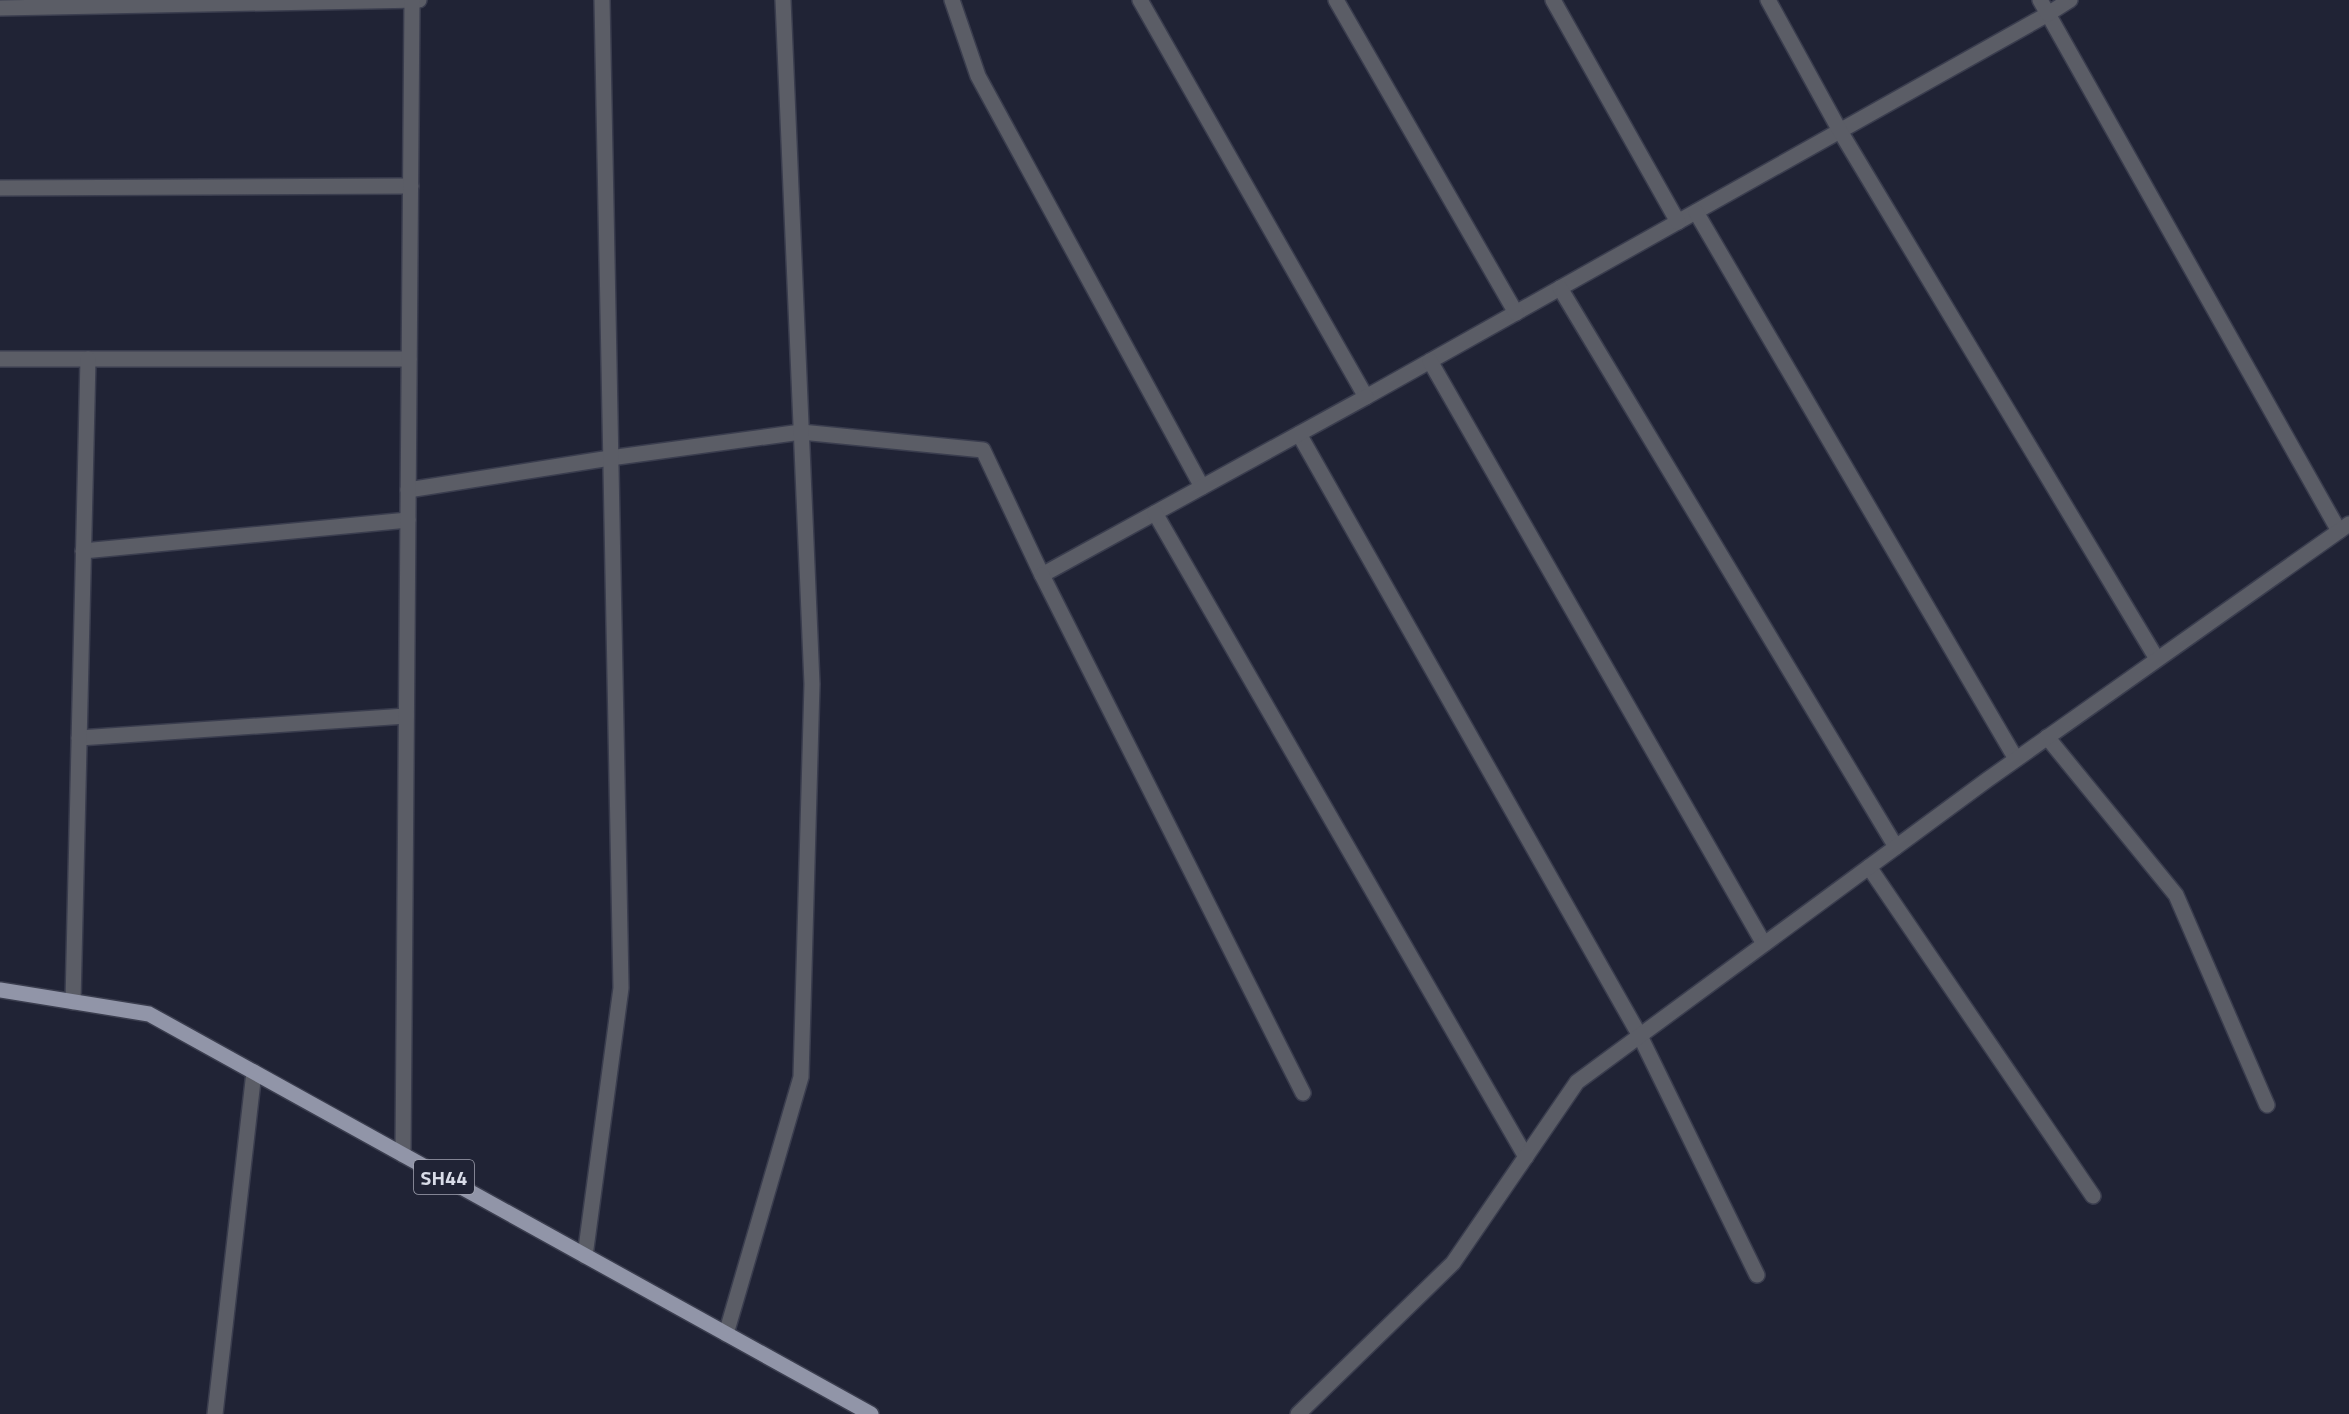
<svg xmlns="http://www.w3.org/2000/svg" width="2349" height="1414" viewBox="0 0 2349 1414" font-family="'Titillium Web',sans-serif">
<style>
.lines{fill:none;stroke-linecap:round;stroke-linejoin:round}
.minor-casing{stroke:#3a3d4e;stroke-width:18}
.primary-casing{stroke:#3a3d4e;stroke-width:18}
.minor{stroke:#5b5d66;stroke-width:15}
.primary{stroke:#9195a8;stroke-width:15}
.labels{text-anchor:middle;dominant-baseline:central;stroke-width:6;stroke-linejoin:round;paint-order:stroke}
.shield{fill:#202335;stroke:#a2a4b2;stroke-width:1.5}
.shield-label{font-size:20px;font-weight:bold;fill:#d9dce8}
</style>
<rect width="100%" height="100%" fill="#202335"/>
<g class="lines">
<!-- minor casing -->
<g class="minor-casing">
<g id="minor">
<path d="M 952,0 L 978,76 L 1202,487"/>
<path d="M 1140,0 L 1366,397 L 2048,14 L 2339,531"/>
<path d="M 1336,0 L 1516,313"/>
<path d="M 1553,0 L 1678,222"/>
<path d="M 1768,0 L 1840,131 L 2157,659"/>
<path d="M 2040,0 L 2048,14 L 2070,0"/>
<path d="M 0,8 L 419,0"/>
<path d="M 0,188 L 411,186"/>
<path d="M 1696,212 L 2016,759"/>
<path d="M 1560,288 L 1896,847"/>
<path d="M 0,359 L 409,359"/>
<path d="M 1430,361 L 1764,944"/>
<path d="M 1299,434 L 1640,1036 L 1757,1275"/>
<path d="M 408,490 L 610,458 L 801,432 L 983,450 L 1042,575 L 1366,397"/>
<path d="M 1155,513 L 1526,1157"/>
<path d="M 83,551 L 408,520"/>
<path d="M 1042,575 L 1303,1093"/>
<path d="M 2047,737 L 2176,895 L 2267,1105"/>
<path d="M 79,738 L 406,716"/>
<path d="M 1869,867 L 2093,1196"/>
<path d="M 73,1002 L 88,359"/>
<path d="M 403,1155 L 412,0"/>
<path d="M 585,1256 L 621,988 L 602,0"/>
<path d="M 726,1334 L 801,1077 L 812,684 L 783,0"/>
<path d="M 215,1414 L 254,1072"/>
<path d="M 1298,1414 L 1453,1263 L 1577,1082 L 1987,780 L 2349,524"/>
</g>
</g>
<!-- primary casing -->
<g class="primary-casing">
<path id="primary" d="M 0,990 L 149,1014 L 871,1414"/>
</g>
<!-- minor -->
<use href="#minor" class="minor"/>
<!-- primary -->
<use href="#primary" class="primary"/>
</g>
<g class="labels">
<!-- shield labels -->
<rect class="shield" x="414" y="1160" width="60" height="34" rx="4.5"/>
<g class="shield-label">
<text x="444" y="1177">SH44</text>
</g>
</g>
</svg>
